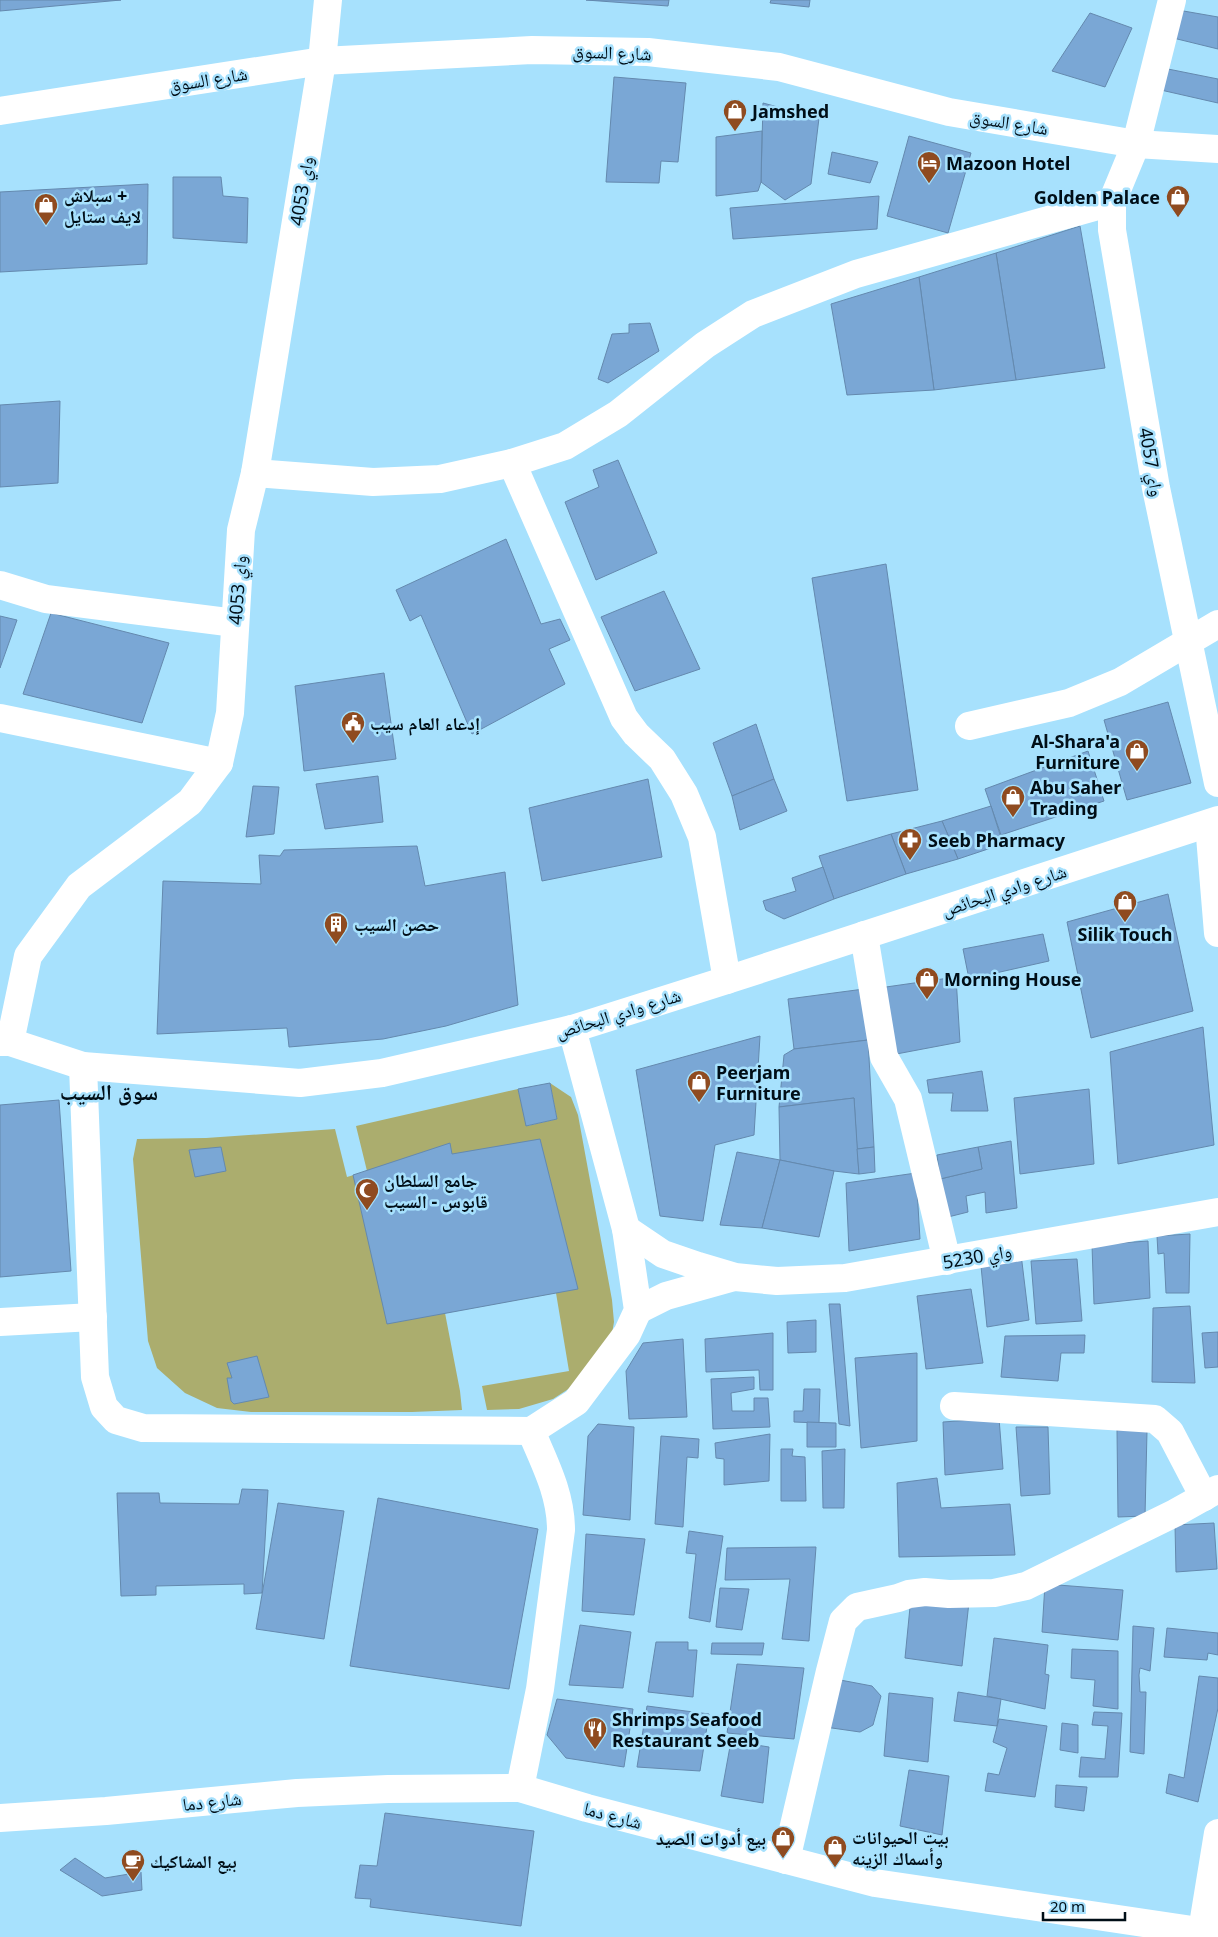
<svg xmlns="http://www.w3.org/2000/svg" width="1218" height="1937" viewBox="0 0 1218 1937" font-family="'Noto Sans','Noto Naskh Arabic',sans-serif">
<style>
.green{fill:#abad6e}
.building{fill:#7aa7d5;stroke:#6489ae}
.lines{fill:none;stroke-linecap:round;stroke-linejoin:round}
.minor{stroke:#fff;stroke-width:28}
.major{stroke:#fff;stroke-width:28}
.labels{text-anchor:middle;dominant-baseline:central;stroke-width:5;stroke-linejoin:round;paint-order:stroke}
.street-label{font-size:18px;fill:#000e17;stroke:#a7e1fd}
.poi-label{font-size:18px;font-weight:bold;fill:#000e17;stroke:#a7e1fd;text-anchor:start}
.district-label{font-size:22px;font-weight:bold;fill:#000e17;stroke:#a7e1fd}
</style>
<rect width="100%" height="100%" fill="#a7e1fd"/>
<!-- green -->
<path class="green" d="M 550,1083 L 571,1097 L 578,1115 L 612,1300 L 614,1322 L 610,1345 L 587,1377 L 553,1399 L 519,1409 L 487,1410 L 482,1386 L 569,1371 L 556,1293 L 445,1313 L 460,1391 L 462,1410 L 412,1412 L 251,1412 L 217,1408 L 185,1393 L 157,1368 L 148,1341 L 133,1159 L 137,1139 L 206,1138 L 335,1129 L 347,1177 L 367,1171 L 356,1126 L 518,1089 L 527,1126 L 557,1119 Z"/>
<!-- building -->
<g class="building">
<path d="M 0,0 L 121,0 L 0,11 Z"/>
<path d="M 586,0 L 669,0 L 668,6 Z"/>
<path d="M 771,0 L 810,0 L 809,7 L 770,3 Z"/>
<path d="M 1172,9 L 1218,17 L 1218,49 L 1165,36 Z"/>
<path d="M 1090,13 L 1132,28 L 1105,87 L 1052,71 Z"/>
<path d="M 1158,67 L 1218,79 L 1218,103 L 1152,88 Z"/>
<path d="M 614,77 L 686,83 L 678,162 L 661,161 L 659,183 L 606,182 Z"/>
<path d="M 763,103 L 819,118 L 811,184 L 785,200 L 761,182 Z"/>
<path d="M 762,131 L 761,182 L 758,191 L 716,196 L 716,137 Z"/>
<path d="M 909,136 L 971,153 L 948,233 L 887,216 Z"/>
<path d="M 832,152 L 878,162 L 870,183 L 828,174 Z"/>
<path d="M 173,177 L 221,177 L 223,196 L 248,198 L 247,243 L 173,238 Z"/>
<path d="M 148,184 L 147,264 L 0,272 L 0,192 Z"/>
<path d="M 879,196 L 877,229 L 733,239 L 730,208 Z"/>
<path d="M 1080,226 L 1105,368 L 1016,380 L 996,253 Z"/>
<path d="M 996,253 L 1016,380 L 934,390 L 919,277 Z"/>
<path d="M 919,277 L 934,390 L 847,395 L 831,304 Z"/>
<path d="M 650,323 L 659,351 L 608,383 L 598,379 L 612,334 L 629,333 L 629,324 Z"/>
<path d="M 60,401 L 58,483 L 0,487 L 0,405 Z"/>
<path d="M 618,460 L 657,553 L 596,580 L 565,502 L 599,487 L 593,470 Z"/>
<path d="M 506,539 L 541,624 L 560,619 L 570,640 L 549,649 L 565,684 L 472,734 L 421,615 L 410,621 L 396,590 Z"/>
<path d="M 886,564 L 918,790 L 847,801 L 812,578 Z"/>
<path d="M 664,591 L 700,669 L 635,691 L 601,617 Z"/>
<path d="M 51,613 L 169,643 L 142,723 L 23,694 Z"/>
<path d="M 0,616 L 17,620 L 0,668 Z"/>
<path d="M 384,673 L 396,759 L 304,771 L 295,686 Z"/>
<path d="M 1168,702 L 1191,783 L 1127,800 L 1104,720 Z"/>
<path d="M 756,724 L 774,779 L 732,796 L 713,743 Z"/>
<path d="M 1088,751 L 1104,801 L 1001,835 L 985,789 Z"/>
<path d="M 378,776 L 383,822 L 325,829 L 316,784 Z"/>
<path d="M 648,779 L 662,857 L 542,881 L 529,808 Z"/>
<path d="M 774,779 L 787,811 L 740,830 L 732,796 Z"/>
<path d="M 253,786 L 279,787 L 274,834 L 246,837 Z"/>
<path d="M 991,806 L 1003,844 L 958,859 L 942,821 Z"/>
<path d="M 942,821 L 958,859 L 906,874 L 891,834 Z"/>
<path d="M 891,834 L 906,874 L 834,899 L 819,856 Z"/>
<path d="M 417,846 L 425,886 L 505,872 L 518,1005 L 446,1026 L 383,1039 L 289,1047 L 287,1028 L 157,1034 L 163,881 L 261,884 L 259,855 L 280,856 L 284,850 Z"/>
<path d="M 823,867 L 834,899 L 784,919 L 766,910 L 763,901 L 796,891 L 792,878 Z"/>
<path d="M 1168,894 L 1193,1011 L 1091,1038 L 1067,922 Z"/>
<path d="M 1043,934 L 1049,961 L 969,979 L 963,949 Z"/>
<path d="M 956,977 L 960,1042 L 891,1055 L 886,987 Z"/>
<path d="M 864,989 L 868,1040 L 794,1049 L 788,999 Z"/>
<path d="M 1203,1027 L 1214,1145 L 1118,1164 L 1110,1052 Z"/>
<path d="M 760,1036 L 754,1135 L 715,1145 L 703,1221 L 660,1216 L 636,1070 Z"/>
<path d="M 868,1040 L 874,1147 L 857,1149 L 854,1098 L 779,1107 L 784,1055 L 794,1049 Z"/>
<path d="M 982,1071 L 988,1111 L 951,1111 L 953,1093 L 929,1093 L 927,1080 Z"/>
<path d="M 550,1083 L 557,1119 L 526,1126 L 518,1089 Z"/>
<path d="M 1089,1089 L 1094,1164 L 1020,1174 L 1014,1098 Z"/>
<path d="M 854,1098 L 859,1174 L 834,1171 L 780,1160 L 779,1107 Z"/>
<path d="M 59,1100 L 71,1271 L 0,1277 L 0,1105 Z"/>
<path d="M 540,1139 L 578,1289 L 387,1324 L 353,1175 L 450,1143 L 452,1154 Z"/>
<path d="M 1011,1141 L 1017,1208 L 986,1213 L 985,1192 L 966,1196 L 968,1212 L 944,1218 L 940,1179 L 982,1169 L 978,1147 Z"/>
<path d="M 221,1147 L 226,1171 L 195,1177 L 189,1150 Z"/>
<path d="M 874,1147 L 875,1172 L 859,1174 L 857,1149 Z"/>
<path d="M 978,1147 L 982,1169 L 940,1179 L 937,1155 Z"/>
<path d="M 737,1152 L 780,1160 L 762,1228 L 720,1225 Z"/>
<path d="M 780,1160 L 834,1171 L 819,1237 L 762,1228 Z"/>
<path d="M 916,1173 L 920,1239 L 849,1251 L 846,1183 Z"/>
<path d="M 1190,1234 L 1189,1293 L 1166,1293 L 1164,1253 L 1158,1254 L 1157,1236 Z"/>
<path d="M 1148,1241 L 1150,1298 L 1094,1304 L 1092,1245 Z"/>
<path d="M 1021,1254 L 1029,1320 L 987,1327 L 981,1266 Z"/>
<path d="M 1077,1259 L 1082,1321 L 1036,1324 L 1031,1261 Z"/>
<path d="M 971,1289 L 983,1363 L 926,1369 L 917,1296 Z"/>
<path d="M 829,1304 L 840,1304 L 850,1426 L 839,1424 Z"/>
<path d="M 1190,1306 L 1195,1383 L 1152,1382 L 1153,1308 Z"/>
<path d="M 816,1320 L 816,1352 L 788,1353 L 787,1322 Z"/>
<path d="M 1218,1332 L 1218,1367 L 1205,1368 L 1202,1333 Z"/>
<path d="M 773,1333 L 773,1390 L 760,1390 L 759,1370 L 706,1372 L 705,1339 Z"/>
<path d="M 1085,1335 L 1084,1353 L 1061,1353 L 1058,1381 L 1001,1377 L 1005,1336 Z"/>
<path d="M 683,1339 L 687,1417 L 629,1419 L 626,1371 L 643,1343 Z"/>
<path d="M 917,1353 L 917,1441 L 861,1448 L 855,1358 Z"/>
<path d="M 257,1356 L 269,1397 L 234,1404 L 231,1401 L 227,1378 L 232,1378 L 227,1363 Z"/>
<path d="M 754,1377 L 754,1389 L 731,1393 L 732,1411 L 754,1411 L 754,1398 L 768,1398 L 770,1427 L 713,1429 L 711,1379 Z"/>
<path d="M 804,1389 L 820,1389 L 819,1423 L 794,1422 L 794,1411 L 803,1411 Z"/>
<path d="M 999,1418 L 1003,1469 L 945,1475 L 943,1422 Z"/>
<path d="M 807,1422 L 836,1423 L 836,1447 L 807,1447 Z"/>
<path d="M 598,1424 L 634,1427 L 630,1520 L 583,1515 L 588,1436 Z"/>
<path d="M 1016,1427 L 1048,1427 L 1050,1494 L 1021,1496 Z"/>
<path d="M 1117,1430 L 1147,1431 L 1145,1516 L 1118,1517 Z"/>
<path d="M 770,1434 L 769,1481 L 724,1485 L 724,1459 L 716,1458 L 715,1443 Z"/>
<path d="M 661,1436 L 699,1439 L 698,1458 L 687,1457 L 683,1527 L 655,1524 Z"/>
<path d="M 781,1449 L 793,1449 L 792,1456 L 805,1457 L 806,1501 L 781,1501 Z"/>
<path d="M 845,1449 L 844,1508 L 823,1508 L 822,1451 Z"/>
<path d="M 937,1478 L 941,1508 L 1010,1504 L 1015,1555 L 899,1557 L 897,1483 Z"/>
<path d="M 242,1489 L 268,1490 L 262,1593 L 244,1594 L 244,1584 L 156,1586 L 156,1595 L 121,1596 L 117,1493 L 159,1493 L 160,1503 L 239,1504 Z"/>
<path d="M 378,1498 L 538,1529 L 509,1689 L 350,1666 Z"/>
<path d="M 278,1503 L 344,1511 L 324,1639 L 256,1629 Z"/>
<path d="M 1214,1523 L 1217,1569 L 1176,1572 L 1175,1525 Z"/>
<path d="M 689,1531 L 723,1536 L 710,1622 L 689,1618 L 696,1554 L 686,1553 Z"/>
<path d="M 586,1534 L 645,1539 L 634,1615 L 582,1611 Z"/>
<path d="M 816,1547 L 809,1641 L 782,1639 L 790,1579 L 725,1580 L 727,1548 Z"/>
<path d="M 1045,1584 L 1123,1590 L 1118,1640 L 1042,1632 Z"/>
<path d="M 720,1588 L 749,1589 L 742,1630 L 716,1627 Z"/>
<path d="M 911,1597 L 969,1602 L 962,1666 L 905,1658 Z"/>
<path d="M 580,1625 L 631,1632 L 623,1688 L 569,1685 Z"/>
<path d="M 1133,1626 L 1154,1628 L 1150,1671 L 1140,1668 L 1139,1675 L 1140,1692 L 1146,1692 L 1144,1754 L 1130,1752 Z"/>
<path d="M 1167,1628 L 1218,1633 L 1218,1655 L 1208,1653 L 1207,1660 L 1164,1657 Z"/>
<path d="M 994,1638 L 1048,1645 L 1045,1674 L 1049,1675 L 1045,1709 L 987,1696 Z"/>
<path d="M 656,1642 L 688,1642 L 688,1650 L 697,1650 L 693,1697 L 648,1692 Z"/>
<path d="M 712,1643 L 764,1643 L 762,1655 L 711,1654 Z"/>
<path d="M 1072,1649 L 1118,1651 L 1118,1709 L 1093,1706 L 1095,1680 L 1071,1678 Z"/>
<path d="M 737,1664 L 804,1668 L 794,1739 L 727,1733 Z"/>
<path d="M 1199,1676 L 1218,1678 L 1218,1708 L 1198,1802 L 1166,1793 L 1169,1774 L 1184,1778 Z"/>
<path d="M 835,1679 L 872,1686 L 881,1696 L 873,1725 L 860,1732 L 825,1727 Z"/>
<path d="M 958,1692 L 1001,1699 L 997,1726 L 954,1721 Z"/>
<path d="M 889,1693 L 933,1698 L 928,1762 L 884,1756 Z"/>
<path d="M 557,1699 L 633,1709 L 624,1767 L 566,1758 L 547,1735 Z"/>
<path d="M 647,1706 L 709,1714 L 700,1771 L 637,1767 Z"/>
<path d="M 1094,1712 L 1122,1713 L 1118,1777 L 1079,1777 L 1081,1757 L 1105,1759 L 1108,1726 L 1092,1725 Z"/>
<path d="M 999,1719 L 1047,1726 L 1035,1797 L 985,1791 L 988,1773 L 999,1775 L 1007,1748 L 993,1742 Z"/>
<path d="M 1062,1723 L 1078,1725 L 1078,1753 L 1060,1750 Z"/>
<path d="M 731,1741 L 769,1747 L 763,1803 L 721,1796 Z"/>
<path d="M 909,1770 L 949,1776 L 942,1835 L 900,1826 Z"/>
<path d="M 1056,1785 L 1087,1787 L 1084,1811 L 1055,1807 Z"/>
<path d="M 385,1813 L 534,1831 L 521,1926 L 370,1907 L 371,1899 L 355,1898 L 360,1865 L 377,1866 Z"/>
<path d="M 75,1858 L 105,1878 L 141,1872 L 142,1890 L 102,1896 L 60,1870 Z"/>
</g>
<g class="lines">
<!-- minor -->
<g class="minor">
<path d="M 1172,0 L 1136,144 L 1112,202 L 1112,230 L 1156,488 L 1218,783"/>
<path d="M 512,463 L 624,718 L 636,734 L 662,759 L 684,794 L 702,837 L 727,980"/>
<path d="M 255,473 L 373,482 L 440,479 L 512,463 L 565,446 L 618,414 L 705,345 L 753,314 L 856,274 L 1112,202"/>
<path d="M 0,585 L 46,599 L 235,623"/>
<path d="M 0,718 L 219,763"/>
<path d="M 969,726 L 1069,703 L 1120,682 L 1218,624"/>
<path d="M 1209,824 L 1218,933"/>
<path d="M 864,935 L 884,1057 L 908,1099 L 947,1261"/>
<path d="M 10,1042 L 28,956 L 79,886 L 190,802 L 219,763 L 230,713 L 241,530 L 255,473 L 322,61 L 328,0"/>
<path d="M 83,1066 L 95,1377 L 104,1407 L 116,1420 L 143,1428 L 531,1431 L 576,1402 L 627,1334 L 638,1310 L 626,1229 L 572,1029"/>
<path d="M 626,1229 L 663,1254 L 698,1266 L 735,1277 L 777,1281 L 845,1278 L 1218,1212"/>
<path d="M 638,1310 L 666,1296 L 734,1277"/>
<path d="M 0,1322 L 93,1317"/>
<path d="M 954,1406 L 1155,1419 L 1170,1432 L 1204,1497"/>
<path d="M 520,1788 L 540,1689 L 561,1530 C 561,1494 545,1464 531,1431"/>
<path d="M 786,1860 L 830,1671 L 843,1621 L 857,1607 L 898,1598 L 909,1594 L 925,1592 L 949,1594 L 994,1593 L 1026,1586 L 1175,1513 L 1218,1489"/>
<path d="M 1202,1931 L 1218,1833"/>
</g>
<!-- major -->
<g class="major">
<path d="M 0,111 L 322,61 L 532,50 L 648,52 L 779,67 L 949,112 L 1136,144 L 1218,149"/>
<path d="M 0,1042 L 10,1042 L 83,1066 L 300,1083 L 382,1073 L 572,1029 L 727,980 L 1218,820"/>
<path d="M 0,1818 L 106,1811 L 297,1793 L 388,1789 L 520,1788 L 587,1808 L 875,1883 L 1218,1934"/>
</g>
</g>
<!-- icons -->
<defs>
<g id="shop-pin" transform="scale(1.25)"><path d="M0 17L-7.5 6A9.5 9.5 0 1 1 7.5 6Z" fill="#8f4b20" stroke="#a7e1fd"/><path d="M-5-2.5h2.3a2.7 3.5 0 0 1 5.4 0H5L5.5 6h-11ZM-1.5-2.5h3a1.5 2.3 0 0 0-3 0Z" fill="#fff"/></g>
<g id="hotel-pin" transform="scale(1.25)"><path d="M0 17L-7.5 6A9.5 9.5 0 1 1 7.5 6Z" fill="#8f4b20" stroke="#a7e1fd"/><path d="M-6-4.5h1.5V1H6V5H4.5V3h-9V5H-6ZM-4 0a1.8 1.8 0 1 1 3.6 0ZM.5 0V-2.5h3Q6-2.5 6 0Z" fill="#fff"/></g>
<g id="civic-pin" transform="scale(1.25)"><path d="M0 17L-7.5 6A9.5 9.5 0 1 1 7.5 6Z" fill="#8f4b20" stroke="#a7e1fd"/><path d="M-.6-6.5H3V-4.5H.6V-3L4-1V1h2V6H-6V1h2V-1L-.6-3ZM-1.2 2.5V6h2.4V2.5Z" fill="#fff"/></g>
<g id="pharmacy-pin" transform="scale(1.25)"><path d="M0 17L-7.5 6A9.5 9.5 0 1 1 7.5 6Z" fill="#8f4b20" stroke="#a7e1fd"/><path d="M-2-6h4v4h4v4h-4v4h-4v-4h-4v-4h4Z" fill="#fff"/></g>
<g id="building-pin" transform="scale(1.25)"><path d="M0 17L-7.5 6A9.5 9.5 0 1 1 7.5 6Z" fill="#8f4b20" stroke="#a7e1fd"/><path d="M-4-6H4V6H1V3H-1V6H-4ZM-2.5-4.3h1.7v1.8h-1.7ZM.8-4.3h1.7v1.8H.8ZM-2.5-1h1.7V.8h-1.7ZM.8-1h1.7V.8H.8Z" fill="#fff"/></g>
<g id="mosque-pin" transform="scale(1.25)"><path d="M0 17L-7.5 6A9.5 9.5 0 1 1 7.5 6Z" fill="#8f4b20" stroke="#a7e1fd"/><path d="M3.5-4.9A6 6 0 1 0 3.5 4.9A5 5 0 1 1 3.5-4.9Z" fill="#fff"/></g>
<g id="restaurant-pin" transform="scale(1.25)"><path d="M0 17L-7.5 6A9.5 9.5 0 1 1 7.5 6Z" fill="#8f4b20" stroke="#a7e1fd"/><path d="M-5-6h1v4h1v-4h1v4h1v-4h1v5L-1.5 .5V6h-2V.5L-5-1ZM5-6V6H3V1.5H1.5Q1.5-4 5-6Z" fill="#fff"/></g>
<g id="cafe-pin" transform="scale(1.25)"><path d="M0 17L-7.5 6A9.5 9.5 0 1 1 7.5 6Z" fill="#8f4b20" stroke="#a7e1fd"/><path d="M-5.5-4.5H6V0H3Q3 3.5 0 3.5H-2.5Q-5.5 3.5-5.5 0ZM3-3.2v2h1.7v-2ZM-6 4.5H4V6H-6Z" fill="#fff"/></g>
</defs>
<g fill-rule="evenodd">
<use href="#shop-pin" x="735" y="111"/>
<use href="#hotel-pin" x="929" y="163"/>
<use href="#shop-pin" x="1178" y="197"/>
<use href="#shop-pin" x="46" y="205"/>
<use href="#civic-pin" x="353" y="723"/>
<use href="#shop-pin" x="1137" y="751"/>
<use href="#shop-pin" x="1013" y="797"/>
<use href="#pharmacy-pin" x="910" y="840"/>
<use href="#shop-pin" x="1125" y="902"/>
<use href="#building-pin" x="336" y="924"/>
<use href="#shop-pin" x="927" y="979"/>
<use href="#shop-pin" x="699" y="1082"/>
<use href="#mosque-pin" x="367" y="1190"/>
<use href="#restaurant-pin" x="595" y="1729"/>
<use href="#shop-pin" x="783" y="1838"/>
<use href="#shop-pin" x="835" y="1847"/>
<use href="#cafe-pin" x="133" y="1861"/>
</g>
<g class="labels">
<!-- street labels -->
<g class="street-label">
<text transform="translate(612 52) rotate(2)">شارع السوق</text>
<text transform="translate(208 79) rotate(-9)">شارع السوق</text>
<text transform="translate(1009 122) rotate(9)">شارع السوق</text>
<text transform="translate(301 191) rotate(-81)">واي 4053</text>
<text transform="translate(1152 462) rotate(80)">واي 4057</text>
<text transform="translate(237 590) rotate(-86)">واي 4053</text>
<text transform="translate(1004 890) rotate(-18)">شارع وادي البحائص</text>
<text transform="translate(618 1013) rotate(-17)">شارع وادي البحائص</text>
<text transform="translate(977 1256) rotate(-10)">واي 5230</text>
<text transform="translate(212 1801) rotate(-6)">شارع دما</text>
<text transform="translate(613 1815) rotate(15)">شارع دما</text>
</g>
<!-- poi labels -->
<g class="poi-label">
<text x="752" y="111">Jamshed</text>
<text x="946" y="163">Mazoon Hotel</text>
<text x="64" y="195">سبلاش +<tspan x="64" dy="21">لايف ستايل</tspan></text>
<text x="1160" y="197" text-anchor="end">Golden Palace</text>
<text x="370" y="723">إدعاء العام سيب</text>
<text x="1120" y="741" text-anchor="end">Al-Shara'a<tspan x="1120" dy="21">Furniture</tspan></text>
<text x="1030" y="787">Abu Saher<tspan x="1030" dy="21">Trading</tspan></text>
<text x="928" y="840">Seeb Pharmacy</text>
<text x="354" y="924">حصن السيب</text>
<text x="1125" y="934" text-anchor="middle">Silik Touch</text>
<text x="944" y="979">Morning House</text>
<text x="716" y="1072">Peerjam<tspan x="716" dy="21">Furniture</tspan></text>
<text x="384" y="1180">جامع السلطان<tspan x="384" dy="21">قابوس - السيب</tspan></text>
<text x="612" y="1719">Shrimps Seafood<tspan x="612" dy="21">Restaurant Seeb</tspan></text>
<text x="852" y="1837">بيت الحيوانات<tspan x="852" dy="21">وأسماك الزينه</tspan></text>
<text x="766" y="1838" text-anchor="end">بيع أدوات الصيد</text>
<text x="150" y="1861">بيع المشاكيك</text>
</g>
<!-- district labels -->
<g class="district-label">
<text x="109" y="1091">سوق السيب</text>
</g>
</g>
<!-- scale -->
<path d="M1043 1912v8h82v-8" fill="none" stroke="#000e17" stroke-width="2.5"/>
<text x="1050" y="1912" font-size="15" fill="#000e17" stroke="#a7e1fd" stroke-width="4" paint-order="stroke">20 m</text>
</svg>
